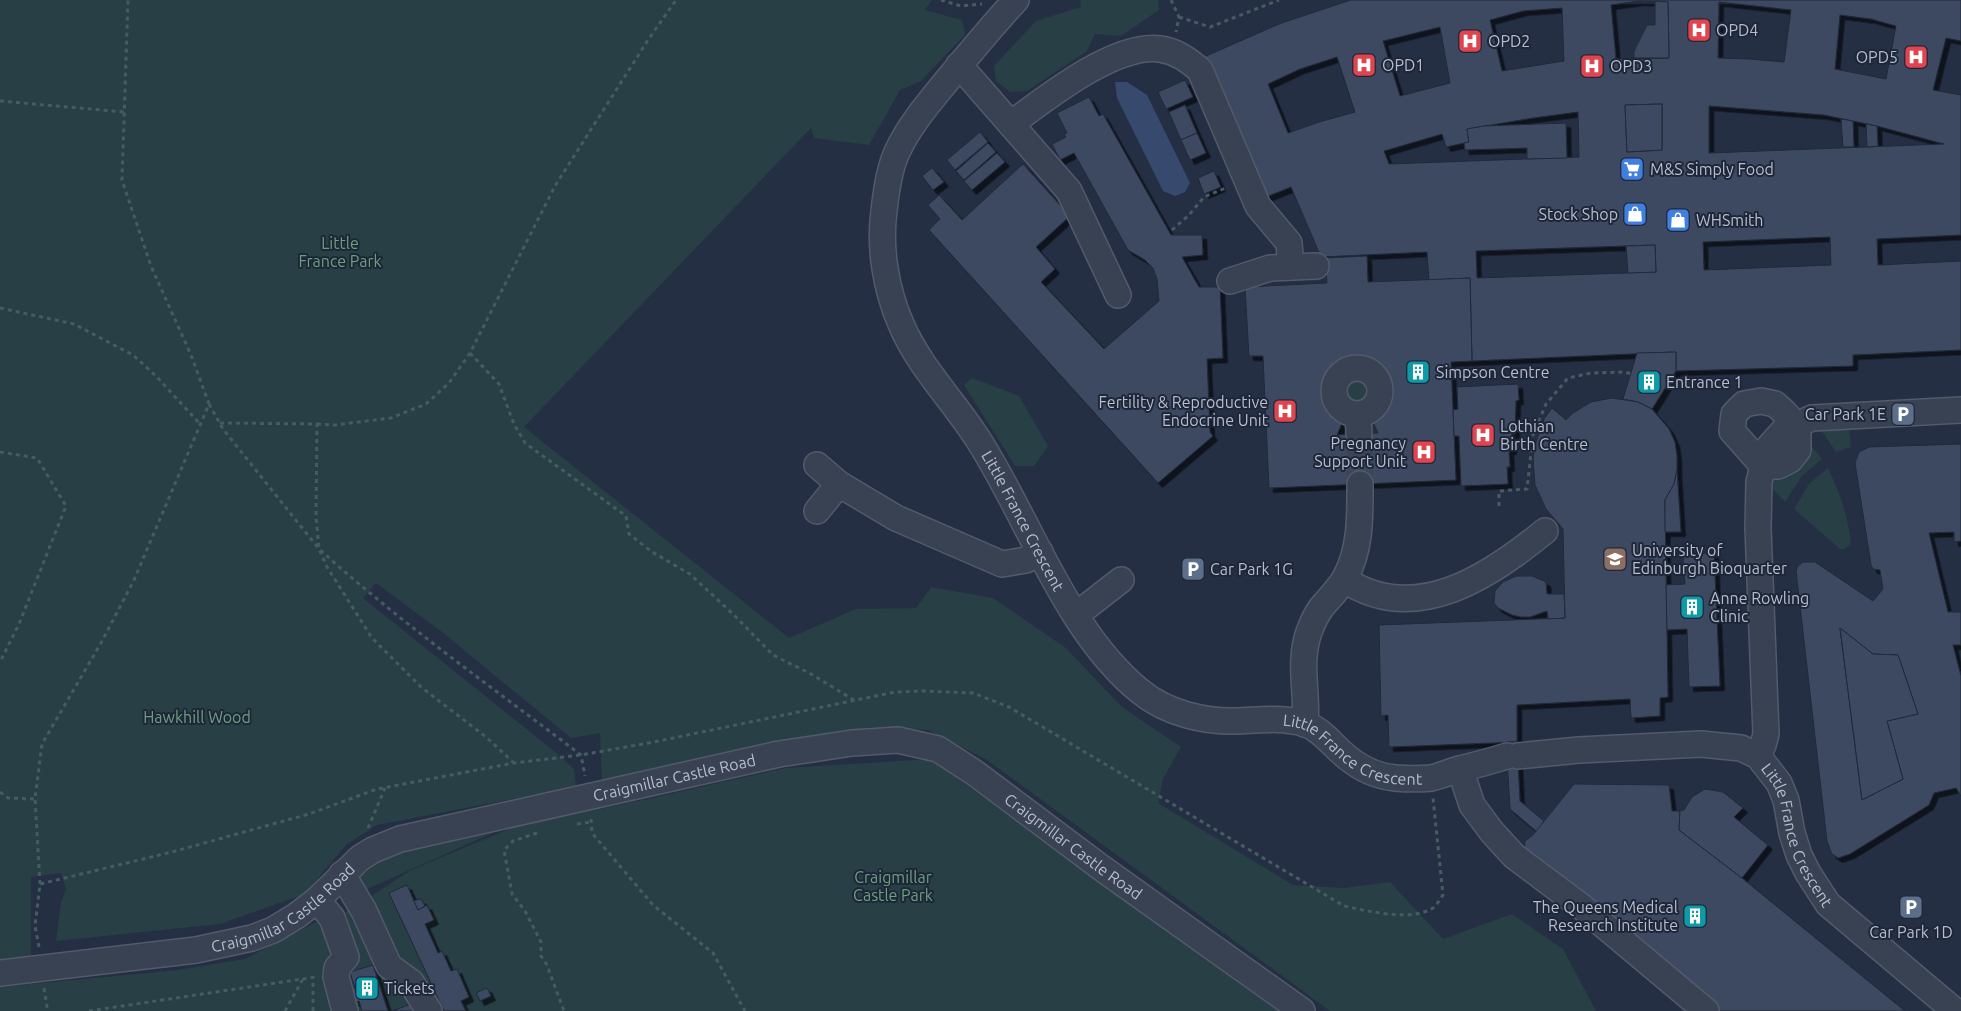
<svg xmlns="http://www.w3.org/2000/svg" width="1961" height="1011" viewBox="0 0 1961 1011" font-family="Ubuntu,sans-serif">
<style>
.green{fill:#273f45}
.water{fill:#37496c}
.building{fill:#3e4a61;stroke:#20293b;fill-rule:evenodd;filter:url(#shadow)}
.lines{fill:none;stroke-linecap:round;stroke-linejoin:round}
.minor-tunnel{stroke:#3b4459;stroke-width:25;stroke-dasharray:25 12;stroke-linecap:butt}
.minor-casing{stroke:#525a6b;stroke-width:28}
.path{stroke:#455c61;stroke-width:3;stroke-dasharray:4 4;stroke-linecap:butt}
.minor{stroke:#394253;stroke-width:25}
.labels{text-anchor:middle;dominant-baseline:central;stroke-width:4;stroke-linejoin:round;paint-order:stroke}
.poi-label{font-size:16px;fill:#b7bdcd;stroke:#1e2739;text-anchor:start}
.park-label{font-size:16px;fill:#6ca07c;stroke:#1e2739}
.street-label{font-size:16px;fill:#b7bdcd;stroke:#1e2739}
</style>
<defs>
<filter id="shadow"><feDropShadow dx="4.5" dy="4.5" stdDeviation="0" flood-color="#0009"/></filter>
</defs>
<rect width="100%" height="100%" fill="#252f44"/>
<!-- green -->
<g class="green">
<path d="M 0,0 L 932,0 L 925,10 L 962,20 L 965,35 L 921,81 L 900,90 L 869,145 L 814,138 L 811,128 L 524,427 L 789,638 L 856,609 L 916,608 L 931,587 L 993,598 L 1066,648 L 1122,707 L 1181,747 L 1163,779 L 1158,803 L 1293,885 L 1344,888 L 1390,882 L 1443,939 L 1512,914 L 1563,949 L 1596,1011 L 1330,1011 L 987,760 L 928,730 L 870,727 L 602,784 L 600,733 L 571,738 L 442,632 L 376,583 L 363,598 L 554,751 L 574,769 L 576,787 L 377,825 L 346,845 L 305,894 L 220,924 L 56,941 L 61,902 L 66,889 L 61,873 L 31,877 L 31,957 L 0,961 Z"/>
<path d="M 1080,0 L 1158,0 L 1159,10 L 1121,36 L 1095,34 L 1087,51 L 1027,91 L 1010,92 L 996,81 L 994,66 L 1036,21 L 1081,7 Z"/>
<circle cx="1357" cy="391" r="14"/>
<path d="M 972,378 L 1019,396 L 1048,446 L 1034,466 L 1015,466 L 964,385 Z"/>
<path d="M 1849,428 L 1851,447 L 1836,452 L 1821,430 Z"/>
<path d="M 1807,440 L 1822,459 L 1802,476 L 1785,502 L 1770,486 L 1774,479 L 1780,477 Z"/>
<path d="M 1828,468 C 1840,493 1848,516 1851,543 L 1845,549 L 1840,549 L 1794,509 L 1809,484 Z"/>
<path d="M 931,759 L 1278,1011 L 0,1011 L 0,987 L 177,970 L 245,959 L 312,924 L 350,910 L 411,870 L 516,826 L 648,799 L 785,768 Z"/>
<path d="M 513,824 L 365,890 L 358,873 L 395,847 Z"/>
</g>
<!-- water -->
<path class="water" d="M 1115,82 L 1127,82 L 1147,95 L 1190,183 L 1185,192 L 1175,196 L 1163,191 L 1117,98 Z"/>
<!-- building -->
<g class="building">
<path d="M 1351,0 L 1961,0 L 1961,41 L 1946,38 L 1933,90 L 1961,95 L 1961,235 L 1877,239 L 1878,265 L 1961,261 L 1961,350 L 1853,355 L 1853,366 L 1676,371 L 1676,352 L 1472,361 L 1470,278 L 1429,280 L 1427,252 L 1321,257 L 1291,187 L 1266,197 L 1204,57 L 1279,24 ZM 1639,1 L 1668,2 L 1669,58 L 1616,59 L 1611,5 ZM 1719,2 L 1791,10 L 1784,62 L 1749,59 L 1718,58 ZM 1562,8 L 1564,61 L 1502,71 L 1490,20 L 1523,11 ZM 1840,15 L 1871,19 L 1896,26 L 1886,79 L 1835,69 ZM 1440,27 L 1450,83 L 1400,96 L 1383,41 ZM 1337,57 L 1355,112 L 1319,122 L 1288,133 L 1268,84 L 1300,69 ZM 1662,104 L 1662,150 L 1627,152 L 1625,105 ZM 1709,106 L 1824,115 L 1877,126 L 1944,144 L 1709,153 ZM 1578,112 L 1579,157 L 1389,164 L 1384,151 L 1442,134 L 1446,147 L 1469,142 L 1467,129 L 1533,118 ZM 1830,237 L 1831,265 L 1704,270 L 1703,242 ZM 1655,245 L 1656,272 L 1477,278 L 1476,251 Z"/>
<path d="M 1655,1 L 1668,2 L 1669,58 L 1634,58 L 1634,51 L 1647,25 L 1655,25 Z"/>
<path d="M 1185,80 L 1193,97 L 1166,109 L 1158,92 Z"/>
<path d="M 1089,97 L 1099,116 L 1103,114 L 1171,235 L 1202,235 L 1203,255 L 1182,257 L 1199,287 L 1220,287 L 1223,358 L 1207,359 L 1210,432 L 1213,436 L 1158,483 L 929,230 L 940,219 L 928,205 L 939,195 L 962,220 L 1023,164 L 1070,216 L 1036,247 L 1055,269 L 1041,282 L 1104,349 L 1159,301 L 1157,279 L 1153,268 L 1145,260 L 1128,250 L 1074,153 L 1060,160 L 1052,144 L 1066,137 L 1064,134 L 1067,133 L 1057,113 Z"/>
<path d="M 1662,104 L 1662,150 L 1627,152 L 1625,105 Z"/>
<path d="M 1185,105 L 1197,133 L 1181,140 L 1169,112 Z"/>
<path d="M 1841,119 L 1853,121 L 1854,147 L 1843,147 Z"/>
<path d="M 1566,123 L 1567,158 L 1527,159 L 1527,148 L 1465,150 L 1464,143 L 1469,142 L 1467,129 L 1484,126 Z"/>
<path d="M 1866,124 L 1877,126 L 1878,146 L 1867,147 Z"/>
<path d="M 980,132 L 988,142 L 955,170 L 947,160 Z"/>
<path d="M 1197,133 L 1206,153 L 1190,160 L 1181,140 Z"/>
<path d="M 988,143 L 996,152 L 964,180 L 956,171 Z"/>
<path d="M 997,153 L 1005,162 L 972,190 L 964,181 Z"/>
<path d="M 932,168 L 944,182 L 933,190 L 922,176 Z"/>
<path d="M 1214,171 L 1221,187 L 1204,194 L 1198,178 Z"/>
<path d="M 1655,245 L 1656,272 L 1628,273 L 1626,246 Z"/>
<path d="M 1367,256 L 1368,282 L 1470,278 L 1472,361 L 1451,362 L 1456,480 L 1269,488 L 1263,356 L 1249,356 L 1245,287 L 1327,283 L 1325,258 ZM 1351,356 L 1361,356 L 1376,362 L 1388,375 L 1391,383 L 1392,392 L 1387,409 L 1373,422 L 1378,433 L 1337,435 L 1342,423 L 1333,418 L 1323,403 L 1321,386 L 1324,377 L 1335,363 Z"/>
<path d="M 1676,352 L 1676,371 L 1652,409 L 1638,402 L 1623,399 L 1637,353 Z"/>
<path d="M 1518,384 L 1519,400 L 1516,401 L 1515,434 L 1512,434 L 1512,450 L 1509,450 L 1510,467 L 1507,467 L 1508,484 L 1461,486 L 1459,436 L 1454,436 L 1453,410 L 1458,409 L 1457,387 Z"/>
<path d="M 1612,398 L 1638,402 L 1652,409 L 1669,429 L 1675,442 L 1677,456 L 1677,470 L 1674,484 L 1665,500 L 1668,697 L 1660,698 L 1660,716 L 1631,718 L 1630,699 L 1517,705 L 1517,742 L 1389,747 L 1388,715 L 1381,716 L 1379,625 L 1565,618 L 1563,529 L 1546,509 L 1535,485 L 1533,459 L 1535,445 L 1544,419 L 1552,408 L 1566,420 L 1573,413 L 1591,402 Z"/>
<path d="M 1961,444 L 1961,541 L 1954,542 L 1954,532 L 1929,533 L 1948,612 L 1961,612 L 1961,645 L 1953,645 L 1961,676 L 1961,796 L 1956,788 L 1934,793 L 1929,805 L 1850,854 L 1838,858 L 1832,854 L 1827,841 L 1796,571 L 1798,566 L 1803,562 L 1815,562 L 1873,601 L 1883,589 L 1880,570 L 1873,569 L 1871,565 L 1855,463 L 1859,452 L 1869,447 ZM 1840,628 L 1873,654 L 1898,655 L 1918,714 L 1887,721 L 1903,779 L 1862,800 Z"/>
<path d="M 1677,470 L 1681,532 L 1665,532 L 1665,500 L 1674,484 Z"/>
<path d="M 1714,553 L 1720,686 L 1689,687 L 1687,629 L 1667,630 L 1666,585 L 1685,584 L 1683,554 Z"/>
<path d="M 1516,576 L 1532,576 L 1546,582 L 1547,594 L 1564,594 L 1565,618 L 1548,619 L 1547,611 L 1530,617 L 1521,617 L 1512,615 L 1498,608 L 1494,603 L 1495,591 L 1503,582 Z"/>
<path d="M 1840,628 L 1873,654 L 1898,655 L 1918,714 L 1887,721 L 1903,779 L 1862,800 Z"/>
<path d="M 1506,742 L 1517,742 L 1520,801 L 1544,821 L 1537,832 L 1510,809 Z"/>
<path d="M 1574,784 L 1669,785 L 1672,811 L 1680,811 L 1679,830 L 1742,878 L 1905,1011 L 1716,1011 L 1524,853 L 1525,841 L 1533,835 Z"/>
<path d="M 1705,789 L 1723,792 L 1743,808 L 1734,817 L 1768,845 L 1742,878 L 1679,830 L 1680,811 L 1684,810 L 1692,797 Z"/>
<path d="M 407,885 L 418,910 L 427,905 L 434,920 L 425,924 L 438,953 L 442,951 L 451,971 L 457,969 L 469,997 L 461,1001 L 466,1011 L 444,1011 L 389,893 Z"/>
<path d="M 419,899 L 422,900 L 425,906 L 418,910 L 414,901 Z"/>
<path d="M 373,965 L 388,1011 L 362,1011 L 359,1001 L 355,1002 L 351,989 L 355,988 L 350,972 Z"/>
<path d="M 487,988 L 491,996 L 480,1001 L 476,993 Z"/>
<path d="M 417,1002 L 420,1011 L 392,1011 Z"/>
</g>
<g class="lines">
<!-- minor-tunnel -->
<path class="minor-tunnel" d="M 1359,434 L 1360,484"/>
<!-- minor casing -->
<g class="minor-casing">
<g id="minor">
<path id="s1" d="M 1016,0 C 991,27 968,55 945,83 C 927,105 909,126 897,152 C 889,169 886,192 884,211 C 879,248 886,290 901,324 C 920,369 956,403 981,444 C 1030,522 1068,634 1141,692 C 1167,713 1204,722 1237,721 C 1260,720 1281,717 1303,723 C 1319,728 1330,742 1341,752 C 1356,766 1375,776 1395,778 C 1406,779 1421,779 1431,778 C 1441,776 1451,771 1460,769 C 1476,765 1491,761 1507,756"/>
<path d="M 959,65 L 1069,191 L 1118,295"/>
<path d="M 1011,124 C 1046,98 1115,43 1160,49 C 1176,51 1188,60 1200,70 L 1258,206 L 1289,243 L 1291,267"/>
<path d="M 1230,281 L 1270,268 L 1316,266"/>
<circle cx="1357" cy="391" r="23"/>
<path d="M 1761,401 L 1775,404 L 1784,412 L 1795,424 L 1798,435 L 1798,450 L 1790,460 L 1778,466 L 1763,466 L 1732,431 L 1734,414 L 1744,404 Z"/>
<path d="M 1358,414 L 1359,434"/>
<path d="M 817,465 L 839,484 L 896,518 L 1002,564 L 1026,560 L 1040,552"/>
<path d="M 817,511 L 839,484"/>
<path d="M 1345,580 C 1415,626 1489,577 1545,531"/>
<path d="M 1076,615 L 1121,580"/>
<path d="M 1305,724 C 1308,693 1298,663 1309,632 C 1312,624 1316,615 1321,608 C 1329,598 1339,589 1345,578 C 1361,549 1360,516 1360,484"/>
<path id="s2" d="M 1518,756 L 1579,750 L 1701,744 L 1741,748 L 1758,756 L 1779,783 L 1786,800 L 1792,833 L 1799,855 L 1808,873 L 1828,904 L 1955,1011"/>
<path d="M 1758,756 L 1763,745 L 1766,734 L 1758,528 L 1759,482 L 1767,449 L 1784,430 L 1812,418 L 1961,410"/>
<path d="M 1460,769 L 1472,805 L 1492,832 L 1514,856 L 1582,907 L 1706,1011"/>
<path d="M 342,874 L 364,911 L 389,966 L 411,982 L 429,1011"/>
<path d="M 317,900 L 332,918 L 346,957 L 337,968 L 336,977 L 345,1011"/>
<path id="s3" d="M 0,973 L 196,950 L 252,938 L 273,930 L 296,916 L 317,900 L 360,858 L 373,850 L 400,839 L 779,754 L 852,743 L 898,740 L 938,749 L 975,773 L 1103,869 L 1302,1011"/>
</g>
</g>
<!-- path -->
<g class="path">
<path d="M 941,0 L 961,6 L 982,4"/>
<path d="M 1171,0 L 1179,17 L 1176,32"/>
<path d="M 1179,17 L 1210,27 L 1279,0"/>
<path d="M 0,101 L 124,112"/>
<path d="M 1172,230 L 1189,215 L 1204,197 L 1228,187"/>
<path d="M 0,308 L 74,324 L 133,355 L 156,376 L 201,425"/>
<path d="M 470,353 L 499,384 L 514,424 L 525,443 L 626,516 L 629,534 L 652,552 L 690,574 L 735,616 L 773,655 L 811,674 L 854,700"/>
<path d="M 209,404 L 223,429 L 319,549 L 327,567 L 372,638 L 421,687 L 486,737 L 513,762"/>
<path d="M 220,423 L 317,424 L 316,517 L 319,549 C 402,624 493,688 581,755 L 585,776"/>
<path d="M 317,424 L 335,425 L 391,418 L 426,404 L 449,383 L 470,353 L 555,186 L 648,40 L 676,0"/>
<path d="M 0,452 L 37,458 L 66,506 L 19,624 L 0,662"/>
<path d="M 1499,506 L 1499,491 L 1527,489 L 1533,435 L 1546,404 L 1568,378 L 1591,373 L 1624,372 L 1632,374"/>
<path d="M 0,792 L 8,798 L 35,799"/>
<path d="M 591,819 L 592,833 L 653,905 L 713,953 L 745,1011"/>
<path d="M 577,824 L 591,822"/>
<path d="M 368,828 L 385,788"/>
<path d="M 537,833 L 513,841 L 504,850 L 512,894 L 525,911 L 541,942 L 541,956 L 547,965 L 564,1011"/>
<path d="M 40,884 L 35,799 L 42,744 L 101,643 L 134,580 L 209,404 L 191,355 L 151,266 L 122,180 L 128,0"/>
<path d="M 39,947 L 35,926 L 40,884 L 172,852 L 309,814 L 377,789 L 514,763 L 581,755 L 654,742 L 895,692 L 924,691 L 973,693 L 1009,707 L 1344,906 C 1368,911 1411,922 1433,908 C 1437,905 1440,899 1443,895 L 1433,798"/>
<path d="M 44,988 L 47,1006 L 45,1011"/>
<path d="M 89,1011 L 316,977"/>
<path d="M 285,1011 L 303,979"/>
<path d="M 313,1011 L 313,982"/>
</g>
<!-- minor -->
<use href="#minor" class="minor"/>
</g>
<!-- icons -->
<defs>
<g id="hospital-square" transform="scale(1.25)"><rect x="-9" y="-9" width="18" height="18" rx="4" fill="#e0444e" stroke="#1e2739"/><path d="M-5-5h3v3.5h4V-5h3V5h-3V1.5h-4V5h-3Z" fill="#fff"/></g>
<g id="supermarket-square" transform="scale(1.25)"><rect x="-9" y="-9" width="18" height="18" rx="4" fill="#3f7fe0" stroke="#1e2739"/><path d="M-6-5.5h2.5l.6 2H6L4.5 2H-2.5L-4.4-4H-6ZM-1.5 3.2a1.3 1.3 0 1 0 .1 0ZM3 3.2a1.3 1.3 0 1 0 .1 0Z" fill="#fff"/></g>
<g id="shop-square" transform="scale(1.25)"><rect x="-9" y="-9" width="18" height="18" rx="4" fill="#3f7fe0" stroke="#1e2739"/><path d="M-5-2.5h2.3a2.7 3.5 0 0 1 5.4 0H5L5.5 6h-11ZM-1.5-2.5h3a1.5 2.3 0 0 0-3 0Z" fill="#fff"/></g>
<g id="building-square" transform="scale(1.25)"><rect x="-9" y="-9" width="18" height="18" rx="4" fill="#0f9aa8" stroke="#1e2739"/><path d="M-4-6H4V6H1V3H-1V6H-4ZM-2.5-4.3h1.7v1.8h-1.7ZM.8-4.3h1.7v1.8H.8ZM-2.5-1h1.7V.8h-1.7ZM.8-1h1.7V.8H.8Z" fill="#fff"/></g>
<g id="parking-square" transform="scale(1.25)"><rect x="-9" y="-9" width="18" height="18" rx="4" fill="#5c6f8a" stroke="#1e2739"/><path d="M-3.5-5.5H1a3.5 3.5 0 0 1 0 7H-1V5.5H-3.5ZM-1-3.4V-.6H.8a1.4 1.4 0 0 0 0-2.8Z" fill="#fff"/></g>
<g id="university-square" transform="scale(1.25)"><rect x="-9" y="-9" width="18" height="18" rx="4" fill="#8d6e63" stroke="#1e2739"/><path d="M0-5L7-2L0 1L-7-2ZM-4 1L0 2.5L4 1V4Q0 6-4 4Z" fill="#fff"/></g>
</defs>
<g fill-rule="evenodd">
<use href="#hospital-square" x="1699" y="30"/>
<use href="#hospital-square" x="1470" y="41"/>
<use href="#hospital-square" x="1916" y="57"/>
<use href="#hospital-square" x="1364" y="65"/>
<use href="#hospital-square" x="1592" y="66"/>
<use href="#supermarket-square" x="1632" y="169"/>
<use href="#shop-square" x="1635" y="214"/>
<use href="#shop-square" x="1678" y="220"/>
<use href="#building-square" x="1418" y="372"/>
<use href="#building-square" x="1649" y="382"/>
<use href="#hospital-square" x="1285" y="411"/>
<use href="#parking-square" x="1903" y="414"/>
<use href="#hospital-square" x="1483" y="435"/>
<use href="#hospital-square" x="1424" y="452"/>
<use href="#university-square" x="1615" y="559"/>
<use href="#parking-square" x="1193" y="569"/>
<use href="#building-square" x="1692" y="607"/>
<use href="#parking-square" x="1911" y="907"/>
<use href="#building-square" x="1695" y="916"/>
<use href="#building-square" x="367" y="988"/>
</g>
<g class="labels">
<!-- poi labels -->
<g class="poi-label">
<text x="1716" y="30">OPD4</text>
<text x="1488" y="41">OPD2</text>
<text x="1898" y="57" text-anchor="end">OPD5</text>
<text x="1382" y="65">OPD1</text>
<text x="1610" y="66">OPD3</text>
<text x="1650" y="169">M&amp;S Simply Food</text>
<text x="1618" y="214" text-anchor="end">Stock Shop</text>
<text x="1696" y="220">WHSmith</text>
<text x="1436" y="372">Simpson Centre</text>
<text x="1666" y="382">Entrance 1</text>
<text x="1268" y="402" text-anchor="end">Fertility &amp; Reproductive<tspan x="1268" dy="18">Endocrine Unit</tspan></text>
<text x="1886" y="414" text-anchor="end">Car Park 1E</text>
<text x="1500" y="426">Lothian<tspan x="1500" dy="18">Birth Centre</tspan></text>
<text x="1406" y="443" text-anchor="end">Pregnancy<tspan x="1406" dy="18">Support Unit</tspan></text>
<text x="1632" y="550">University of<tspan x="1632" dy="18">Edinburgh Bioquarter</tspan></text>
<text x="1210" y="569">Car Park 1G</text>
<text x="1710" y="598">Anne Rowling<tspan x="1710" dy="18">Clinic</tspan></text>
<text x="1678" y="907" text-anchor="end">The Queens Medical<tspan x="1678" dy="18">Research Institute</tspan></text>
<text x="1911" y="932" text-anchor="middle">Car Park 1D</text>
<text x="384" y="988">Tickets</text>
</g>
<!-- park labels -->
<g class="park-label">
<text x="340" y="243">Little<tspan x="340" dy="18">France Park</tspan></text>
<text x="197" y="717">Hawkhill Wood</text>
<text x="893" y="877">Craigmillar<tspan x="893" dy="18">Castle Park</tspan></text>
</g>
<!-- street labels -->
<g class="street-label">
<text stroke="none"><textPath href="#s1" startOffset="602">Little France Crescent</textPath></text>
<text stroke="none"><textPath href="#s1" startOffset="1038">Little France Crescent</textPath></text>
<text stroke="none"><textPath href="#s3" startOffset="716">Craigmillar Castle Road</textPath></text>
<text stroke="none"><textPath href="#s2" startOffset="332">Little France Crescent</textPath></text>
<text stroke="none"><textPath href="#s3" startOffset="1151">Craigmillar Castle Road</textPath></text>
<text stroke="none"><textPath href="#s3" startOffset="296">Craigmillar Castle Road</textPath></text>
</g>
</g>
</svg>
